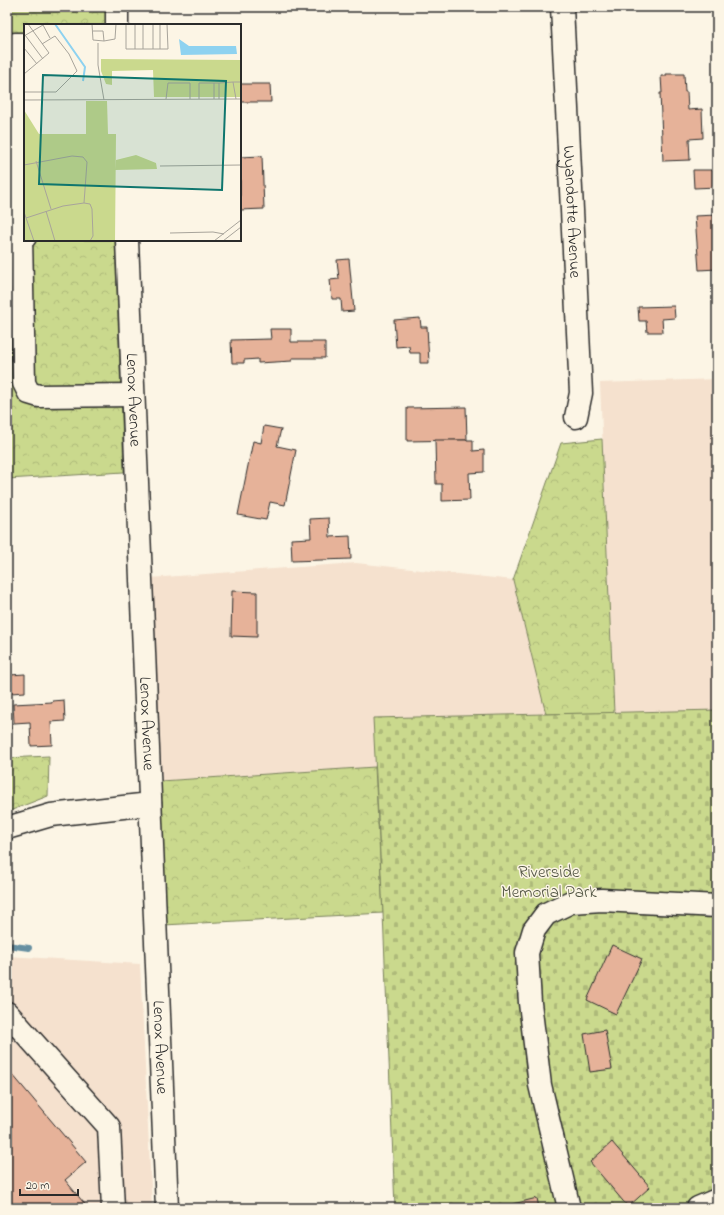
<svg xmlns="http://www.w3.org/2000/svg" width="724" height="1215" viewBox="0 0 724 1215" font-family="'Indie Flower',sans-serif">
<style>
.built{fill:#f5e1ce}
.forest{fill:url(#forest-crowns);stroke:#7a825c}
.cemetery{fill:url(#cemetery-stones);stroke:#7a825c}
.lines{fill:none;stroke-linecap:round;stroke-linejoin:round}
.stream{stroke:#668fa1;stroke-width:6}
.building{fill:#e6b299;stroke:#2b2b2b}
.minor-casing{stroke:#2b2b2b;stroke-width:25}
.minor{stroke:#fcf5e5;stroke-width:22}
.labels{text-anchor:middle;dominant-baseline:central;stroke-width:3;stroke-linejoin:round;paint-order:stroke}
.street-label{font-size:17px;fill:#2b2b2b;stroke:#fcf5e5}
.park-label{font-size:17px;fill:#535644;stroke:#fcf5e5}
.inset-river{fill:none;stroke:#8ed2f0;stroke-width:2}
.inset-road{fill:none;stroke:#a8a49b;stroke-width:1}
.view{fill:#0f766e;fill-opacity:0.15;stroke:#0f766e;stroke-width:2}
.inset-edge{fill:none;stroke:#2b2b2b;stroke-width:2}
</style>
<defs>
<pattern id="forest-crowns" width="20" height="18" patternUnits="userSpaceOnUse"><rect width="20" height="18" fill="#cad98d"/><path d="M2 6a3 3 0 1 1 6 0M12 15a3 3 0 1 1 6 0" fill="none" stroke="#aeba7a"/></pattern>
<pattern id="cemetery-stones" width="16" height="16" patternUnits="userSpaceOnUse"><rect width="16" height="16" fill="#cad98d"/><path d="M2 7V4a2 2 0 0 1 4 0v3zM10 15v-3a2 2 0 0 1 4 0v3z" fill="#aeba7a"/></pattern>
</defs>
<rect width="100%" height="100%" fill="#fcf5e5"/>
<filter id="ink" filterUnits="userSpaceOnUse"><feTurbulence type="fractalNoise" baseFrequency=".025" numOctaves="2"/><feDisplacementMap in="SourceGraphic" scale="8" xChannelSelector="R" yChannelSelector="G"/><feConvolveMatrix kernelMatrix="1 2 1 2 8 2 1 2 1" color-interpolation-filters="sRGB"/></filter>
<g filter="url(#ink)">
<!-- built -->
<g class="built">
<path d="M 717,379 L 717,710 L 614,713 L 600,383 Z"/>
<path d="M 356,563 L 513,580 L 546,714 L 373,718 L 375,767 L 161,781 L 150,578 Z"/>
<path d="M 7,956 L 140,964 L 152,1208 L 7,1208 Z"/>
</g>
<!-- forest -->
<g class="forest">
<path d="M 7,7 L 106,7 L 107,25 L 25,25 L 25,240 L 115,240 L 124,472 L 7,479 Z"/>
<path d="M 602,439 L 614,713 L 546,714 L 513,580 L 561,443 Z"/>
<path d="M 49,756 L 48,796 L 7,812 L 7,758 Z"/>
<path d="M 375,767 L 383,913 L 164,925 L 161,781 Z"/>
</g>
<!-- cemetery -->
<path class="cemetery" d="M 717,710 L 717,1208 L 395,1208 L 383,913 L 373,718 Z"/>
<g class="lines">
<!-- stream -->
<path class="stream" d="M 7,945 L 29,948"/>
</g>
<!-- building -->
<g class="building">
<path d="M 666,74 L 684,74 L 685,92 L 687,92 L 688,110 L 702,109 L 703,138 L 689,139 L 690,160 L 663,161 L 660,93 L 662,93 L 661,76 L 666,76 Z"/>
<path d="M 240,84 L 270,84 L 271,102 L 240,102 Z"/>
<path d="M 262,156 L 264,209 L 240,210 L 240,157 Z"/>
<path d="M 693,170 L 716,170 L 717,187 L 694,188 Z"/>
<path d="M 717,215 L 717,269 L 699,270 L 695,216 Z"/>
<path d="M 349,259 L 354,311 L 342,312 L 341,299 L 332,299 L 330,280 L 339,279 L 337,260 Z"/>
<path d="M 674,306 L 675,318 L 662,319 L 663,332 L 647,332 L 646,321 L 639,321 L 638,307 Z"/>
<path d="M 420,318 L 421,327 L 427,327 L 429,363 L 420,363 L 420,353 L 410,353 L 409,346 L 396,347 L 394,320 Z"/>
<path d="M 270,329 L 291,329 L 291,342 L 325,342 L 325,358 L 292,358 L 292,361 L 258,363 L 258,359 L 244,360 L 244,363 L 232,363 L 231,340 L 271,339 Z"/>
<path d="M 466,407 L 467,440 L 407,441 L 407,408 Z"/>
<path d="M 264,426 L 281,429 L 277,446 L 296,450 L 285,505 L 270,502 L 266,520 L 238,515 L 253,441 L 261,443 Z"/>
<path d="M 435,440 L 473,440 L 473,451 L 484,450 L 484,472 L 469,473 L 470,500 L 442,501 L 442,484 L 436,484 Z"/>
<path d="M 329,518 L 330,537 L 350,536 L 351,559 L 292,561 L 291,539 L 311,538 L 310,519 Z"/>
<path d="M 232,591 L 257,592 L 257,637 L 231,636 Z"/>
<path d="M 25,674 L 25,692 L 11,693 L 10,675 Z"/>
<path d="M 64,700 L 65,721 L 51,722 L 52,745 L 31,746 L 30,722 L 14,723 L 13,704 L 52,702 L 52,701 Z"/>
<path d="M 7,705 L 9,705 L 11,729 L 7,729 Z"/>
<path d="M 612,945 L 642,959 L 616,1014 L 587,1000 Z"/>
<path d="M 605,1030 L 612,1069 L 590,1072 L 584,1034 Z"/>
<path d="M 7,1068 L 86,1162 L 65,1180 L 88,1208 L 7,1208 Z"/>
<path d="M 612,1142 L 650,1187 L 628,1207 L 590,1162 Z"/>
<path d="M 537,1198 L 539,1208 L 513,1208 L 513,1204 Z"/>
</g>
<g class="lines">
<!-- minor casing -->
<g class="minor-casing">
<g id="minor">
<path d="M 117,7 L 117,25"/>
<path id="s1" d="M 562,7 L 581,393 L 576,417"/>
<path d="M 25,44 L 15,44 L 16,77 L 25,77"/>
<path d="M 16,77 L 19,180 L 25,179"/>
<path d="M 19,180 L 21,237"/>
<path d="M 25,237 L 21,237 L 24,383 L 29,393 L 39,396 L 133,395"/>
<path id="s2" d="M 127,240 L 167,1208"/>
<path d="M 7,828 L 51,815 L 150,804"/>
<path d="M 7,1013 L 109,1127 L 113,1208"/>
<path d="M 569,1208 L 540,1085 L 530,1003 L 527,953 L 534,930 L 546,914 L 571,902 L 602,900 L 717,906"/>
<path d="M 698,1208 L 717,1200"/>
</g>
</g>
<!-- minor -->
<use href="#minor" class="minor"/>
</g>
</g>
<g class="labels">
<!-- street labels -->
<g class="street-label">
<text stroke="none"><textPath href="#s1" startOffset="205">Wyandotte Avenue</textPath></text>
<text stroke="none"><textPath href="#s2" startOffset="160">Lenox Avenue</textPath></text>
<text stroke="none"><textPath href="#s2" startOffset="484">Lenox Avenue</textPath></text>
<text stroke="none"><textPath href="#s2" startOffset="808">Lenox Avenue</textPath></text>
</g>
<!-- park labels -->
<g class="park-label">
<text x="549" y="872">Riverside<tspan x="549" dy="20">Memorial Park</tspan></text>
</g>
</g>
<!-- overview -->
<g transform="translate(24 24)">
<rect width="217" height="217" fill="#fcf5e5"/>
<path d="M 77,35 L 216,36 L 217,73 L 130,73 L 129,46 L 88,47 L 88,61 L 82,60 L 77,47 ZM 62,77 L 83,77 L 84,110 L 62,110 ZM 112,131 L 132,139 L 133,145 L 91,146 L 92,136 Z" fill="#cad98d"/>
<path d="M 0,86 L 15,110 L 92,110 L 91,217 L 0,217 Z" fill="#cad98d"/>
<path d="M 155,15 L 165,22 L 212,22 L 213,30 L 157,31 Z" fill="#8ed2f0"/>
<path class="inset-river" d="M 31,0 L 61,43 L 59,57"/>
<path class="inset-road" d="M 68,0 L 69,16 L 80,17 L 91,15 L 92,0M 102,0 L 102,25 L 144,25 L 143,0M 111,0 L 111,25M 119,0 L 119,25M 129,0 L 129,25M 136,0 L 136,25M 69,7 L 79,7 L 80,17M 1,11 L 19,35M 0,12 L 19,1 L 26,14M 74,19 L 74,41 L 80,76M 0,24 L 13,40M 0,50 L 25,29 L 4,0M 195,59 L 209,58M 0,68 L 32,68 L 53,47 L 45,30 L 31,12 L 18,20M 142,75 L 144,59 L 166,59 L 166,75M 175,75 L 175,59 L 190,59M 190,75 L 190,59 L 195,59 L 195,75M 212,75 L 209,58 L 217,58M 0,76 L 217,75M 12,137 L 27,185M 0,141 L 48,132 L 59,133 L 63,138 L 60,179 L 39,182 L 2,194M 136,142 L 217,141M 60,179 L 66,180 L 68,185 L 69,212 L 66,217M 22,187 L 31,217M 0,188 L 10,217M 146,209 L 189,208 L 200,210M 190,217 L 217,196M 199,217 L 217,203"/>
<path class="view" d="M 19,51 L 202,57 L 198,166 L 15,160 Z"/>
<rect width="217" height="217" class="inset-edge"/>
</g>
<!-- margin -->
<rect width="724" height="1215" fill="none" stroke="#fcf5e5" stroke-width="24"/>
<rect x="12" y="12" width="700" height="1191" fill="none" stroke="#2b2b2b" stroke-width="1.5" filter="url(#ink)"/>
<!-- scale -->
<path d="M20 1189v6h58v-6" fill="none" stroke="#2b2b2b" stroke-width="2"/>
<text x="26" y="1189" font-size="12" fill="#2b2b2b" stroke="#fcf5e5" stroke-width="3" paint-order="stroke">20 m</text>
</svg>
